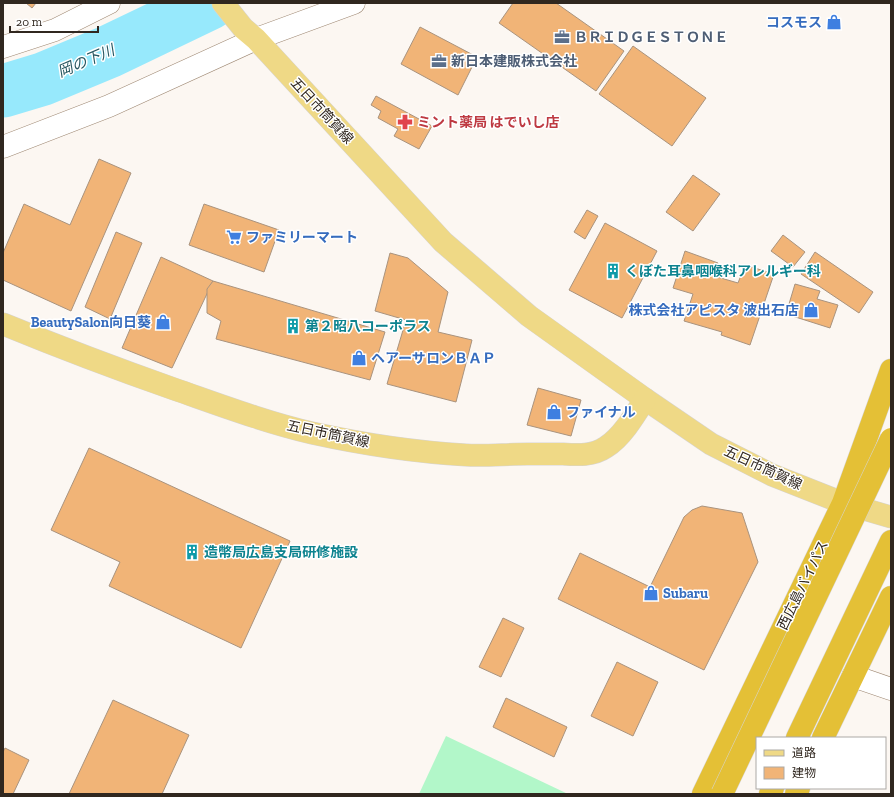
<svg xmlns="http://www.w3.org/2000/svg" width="894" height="797" viewBox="0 0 894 797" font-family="'Zilla Slab','Noto Sans JP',serif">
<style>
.garden{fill:#b2f7c9}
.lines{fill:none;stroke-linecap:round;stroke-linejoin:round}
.river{stroke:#97e9fc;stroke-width:53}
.building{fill:#f1b477;stroke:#a9937e}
.minor-casing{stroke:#9f8974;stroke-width:23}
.major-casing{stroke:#d6d4d2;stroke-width:23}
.highway-casing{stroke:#d6d4d2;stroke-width:23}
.minor{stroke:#fff;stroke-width:22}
.major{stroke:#efd986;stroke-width:22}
.highway{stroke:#e4c036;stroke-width:22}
.highway-bridge-casing{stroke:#d6d4d2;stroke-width:23;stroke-linecap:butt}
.highway-bridge{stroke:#e4c036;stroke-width:22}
.labels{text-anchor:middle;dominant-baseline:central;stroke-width:3;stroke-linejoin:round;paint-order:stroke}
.shop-label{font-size:14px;font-weight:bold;fill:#366cbe;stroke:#fff;text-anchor:start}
.service-label{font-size:14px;font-weight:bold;fill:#4e5e75;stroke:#fff;text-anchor:start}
.street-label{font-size:14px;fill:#30271f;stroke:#fff}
.health-label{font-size:14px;font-weight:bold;fill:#be3a42;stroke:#fff;text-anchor:start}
.culture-label{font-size:14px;font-weight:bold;fill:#0d838f;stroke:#fff;text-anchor:start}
.water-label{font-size:15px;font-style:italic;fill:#275761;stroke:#fff}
</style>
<rect width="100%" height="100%" fill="#fcf7f2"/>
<!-- garden -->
<path class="garden" d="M 446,736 L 568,794 L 419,794 Z"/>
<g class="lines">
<!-- river -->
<path class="river" d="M 3,91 L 43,79 L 108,52 L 210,3"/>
</g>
<!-- building -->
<g class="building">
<path d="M 26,3 L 36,3 L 32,8 Z"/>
<path d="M 513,3 L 556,3 L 624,51 L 596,91 L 499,23 Z"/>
<path d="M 420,27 L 477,57 L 458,95 L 401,64 Z"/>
<path d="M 633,46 L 706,98 L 672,146 L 599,94 Z"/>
<path d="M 376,96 L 432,126 L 419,149 L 394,136 L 398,129 L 378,118 L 381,111 L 371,105 Z"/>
<path d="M 99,159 L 131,173 L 71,311 L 3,280 L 3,253 L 24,204 L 70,225 Z"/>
<path d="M 693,175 L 720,194 L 693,231 L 666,212 Z"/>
<path d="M 204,204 L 279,230 L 264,272 L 189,245 Z"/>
<path d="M 587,210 L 598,216 L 585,239 L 574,232 Z"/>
<path d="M 605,223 L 657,251 L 622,318 L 569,290 Z"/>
<path d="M 116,232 L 142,243 L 110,319 L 85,307 Z"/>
<path d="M 783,235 L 805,252 L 793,267 L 771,251 Z"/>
<path d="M 685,251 L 718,263 L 714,276 L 738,283 L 745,265 L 774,274 L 750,345 L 721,335 L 722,332 L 684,321 L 693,294 L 673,288 Z"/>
<path d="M 815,252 L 873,292 L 859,313 L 801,274 Z"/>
<path d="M 390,253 L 408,258 L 448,292 L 438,332 L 472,340 L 456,402 L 387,384 L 406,320 L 375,311 Z"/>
<path d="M 161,257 L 213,281 L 172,368 L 122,348 Z"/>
<path d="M 213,281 L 385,332 L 370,380 L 216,339 L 221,321 L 207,313 L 207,289 Z"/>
<path d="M 795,284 L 820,291 L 817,299 L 838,305 L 830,328 L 786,314 Z"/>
<path d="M 538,388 L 581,400 L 571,436 L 527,425 Z"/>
<path d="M 89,448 L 290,541 L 241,648 L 109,586 L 120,562 L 51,530 Z"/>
<path d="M 702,506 L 742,513 L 758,562 L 704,670 L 558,599 L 580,553 L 650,587 L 684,517 L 692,510 Z"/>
<path d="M 503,618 L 524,628 L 501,677 L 479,667 Z"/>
<path d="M 617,662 L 658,682 L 633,736 L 591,716 Z"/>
<path d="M 506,698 L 567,727 L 554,757 L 493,727 Z"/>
<path d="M 113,700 L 189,735 L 162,794 L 69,794 Z"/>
<path d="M 5,748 L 29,760 L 13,794 L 3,794 L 3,752 Z"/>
</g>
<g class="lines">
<!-- minor casing -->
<g class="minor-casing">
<g id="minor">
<path d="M 3,47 L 55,30 L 109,3"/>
<path d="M 3,147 L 109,106 L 256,39 L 354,3"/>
<path d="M 853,676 L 891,689"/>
</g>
</g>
<!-- major casing -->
<g class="major-casing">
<g id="major">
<path d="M 223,3 L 243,28 L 256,39 L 443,242 L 529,316 L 645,399 L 711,444 L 772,475 L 843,503 L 891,517"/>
<path d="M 3,324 C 59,347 117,369 174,389 C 220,405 265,422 312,433 C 362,444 414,452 466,455 C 486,456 507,454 528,454 C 540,454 551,454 563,454 C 578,455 593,456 606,447 C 622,437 635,415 645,399"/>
</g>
</g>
<!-- highway casing -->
<g class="highway-casing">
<g id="highway">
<path d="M 797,738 L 891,541"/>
<path d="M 823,738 L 891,597"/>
<path d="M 703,794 L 843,503 L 891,370"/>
<path d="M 770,794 L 773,788"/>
<path d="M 796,794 L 799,788"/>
</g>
</g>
<!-- minor -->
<use href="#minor" class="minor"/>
<!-- major -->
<use href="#major" class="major"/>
<!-- highway -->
<use href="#highway" class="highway"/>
<!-- highway-bridge casing -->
<g class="highway-bridge-casing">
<path id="highway-bridge" d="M 722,794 L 891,439"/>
</g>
<!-- highway-bridge -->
<use href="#highway-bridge" class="highway-bridge"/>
</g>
<!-- icons -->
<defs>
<g id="shop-bare" transform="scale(1.2)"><path d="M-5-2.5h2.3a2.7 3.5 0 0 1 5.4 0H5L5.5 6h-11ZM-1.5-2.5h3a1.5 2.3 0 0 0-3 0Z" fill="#3f7fe0" stroke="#fff" stroke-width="2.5" paint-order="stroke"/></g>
<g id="office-bare" transform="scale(1.2)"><path d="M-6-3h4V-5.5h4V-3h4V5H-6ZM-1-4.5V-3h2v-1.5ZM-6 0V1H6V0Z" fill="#5c6f8a" stroke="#fff" stroke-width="2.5" paint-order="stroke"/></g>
<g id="pharmacy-bare" transform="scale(1.2)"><path d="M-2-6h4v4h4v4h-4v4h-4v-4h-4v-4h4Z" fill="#e0444e" stroke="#fff" stroke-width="2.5" paint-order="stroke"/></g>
<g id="supermarket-bare" transform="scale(1.2)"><path d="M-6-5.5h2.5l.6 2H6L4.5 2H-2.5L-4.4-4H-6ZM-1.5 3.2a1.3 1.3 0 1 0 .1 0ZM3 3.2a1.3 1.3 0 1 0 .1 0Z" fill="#3f7fe0" stroke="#fff" stroke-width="2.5" paint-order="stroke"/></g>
<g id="building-bare" transform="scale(1.2)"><path d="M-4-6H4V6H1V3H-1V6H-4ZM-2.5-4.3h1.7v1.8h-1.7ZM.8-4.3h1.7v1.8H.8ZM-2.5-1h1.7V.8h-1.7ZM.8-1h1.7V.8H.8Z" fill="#0f9aa8" stroke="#fff" stroke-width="2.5" paint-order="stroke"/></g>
</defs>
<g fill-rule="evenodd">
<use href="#shop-bare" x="834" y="22"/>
<use href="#office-bare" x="562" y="37"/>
<use href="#office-bare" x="439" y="61"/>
<use href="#pharmacy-bare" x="405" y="122"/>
<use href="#supermarket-bare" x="234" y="237"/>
<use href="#building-bare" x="613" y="271"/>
<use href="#shop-bare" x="811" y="310"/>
<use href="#shop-bare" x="163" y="322"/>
<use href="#building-bare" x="293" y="326"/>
<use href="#shop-bare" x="359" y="358"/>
<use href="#shop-bare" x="554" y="412"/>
<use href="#building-bare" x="192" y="552"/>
<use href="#shop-bare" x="651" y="593"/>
</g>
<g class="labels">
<!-- shop labels -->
<g class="shop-label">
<text x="822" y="22" text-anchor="end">コスモス</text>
<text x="246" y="237">ファミリーマート</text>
<text x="799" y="310" text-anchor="end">株式会社アピスタ 波出石店</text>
<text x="151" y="322" text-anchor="end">BeautySalon向日葵</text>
<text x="371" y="358">ヘアーサロンＢＡＰ</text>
<text x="566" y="412">ファイナル</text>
<text x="663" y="593">Subaru</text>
</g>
<!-- service labels -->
<g class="service-label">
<text x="574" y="37">ＢＲＩＤＧＥＳＴＯＮＥ</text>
<text x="451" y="61">新日本建販株式会社</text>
</g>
<!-- street labels -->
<g class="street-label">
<text transform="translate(322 111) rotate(47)">五日市筒賀線</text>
<text transform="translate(328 434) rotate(12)">五日市筒賀線</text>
<text transform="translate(763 468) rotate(25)">五日市筒賀線</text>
<text transform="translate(803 585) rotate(-64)">西広島バイパス</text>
</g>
<!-- health labels -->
<g class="health-label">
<text x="417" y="122">ミント薬局 はでいし店</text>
</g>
<!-- culture labels -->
<g class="culture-label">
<text x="625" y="271">くぼた耳鼻咽喉科アレルギー科</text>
<text x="305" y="326">第２昭八コーポラス</text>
<text x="204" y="552">造幣局広島支局研修施設</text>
</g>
<!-- water labels -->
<g class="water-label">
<text transform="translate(86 61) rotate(-23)">岡の下川</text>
</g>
</g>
<!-- border -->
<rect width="894" height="797" fill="none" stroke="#30271f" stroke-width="8"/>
<!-- legend -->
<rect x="756" y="737" width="130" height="52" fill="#ffffff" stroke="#aca9a5"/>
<rect x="764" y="750" width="20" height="6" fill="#efd986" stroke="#aca9a5"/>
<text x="792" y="757" font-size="12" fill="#30271f">道路</text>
<rect x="764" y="767" width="20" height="12" fill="#f1b477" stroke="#aca9a5"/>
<text x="792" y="777" font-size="12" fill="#30271f">建物</text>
<!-- scale -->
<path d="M10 26v6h88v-6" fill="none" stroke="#30271f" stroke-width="2"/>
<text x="16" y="26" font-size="12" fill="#30271f" stroke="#ffffff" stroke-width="3" paint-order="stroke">20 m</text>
</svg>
